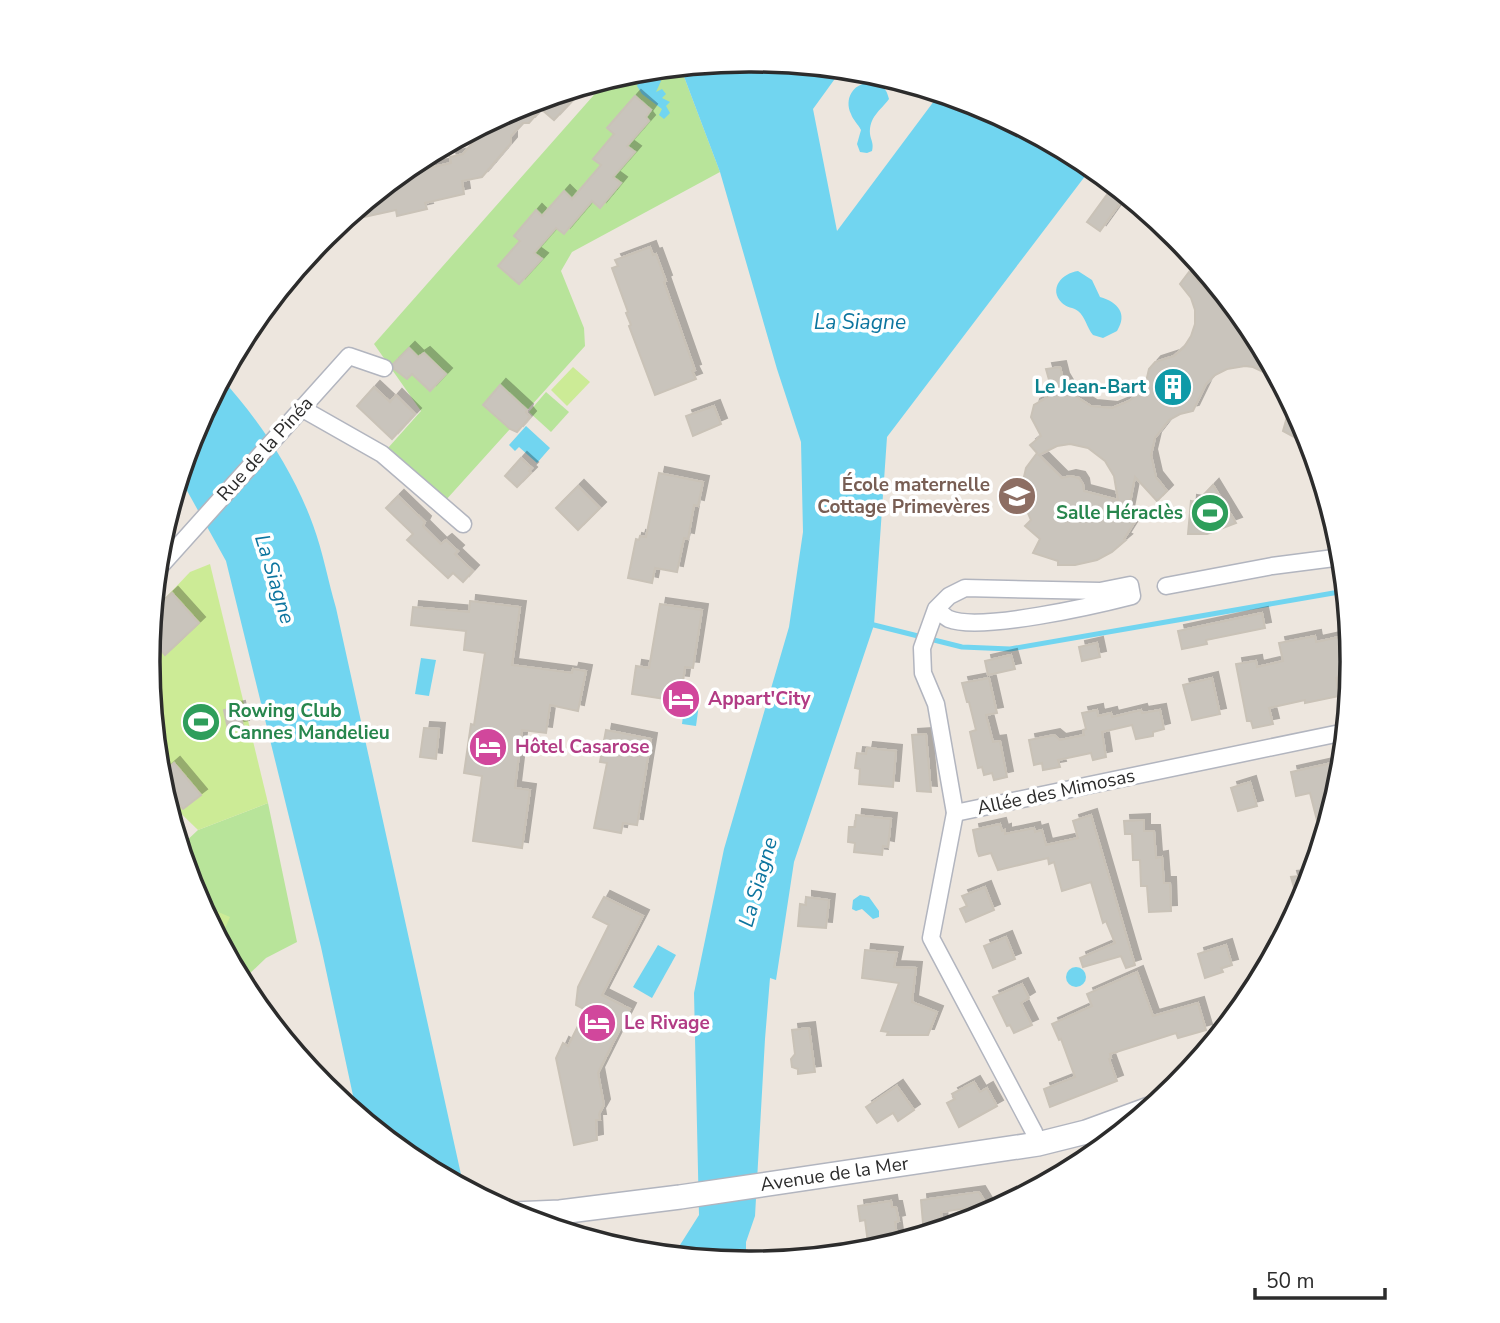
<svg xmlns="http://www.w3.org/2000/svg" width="1500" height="1323" viewBox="0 0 1500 1323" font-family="'Nunito Sans',sans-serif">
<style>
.green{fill:#b8e49a}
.pitch{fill:#cceb96}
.water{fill:#71d5f0}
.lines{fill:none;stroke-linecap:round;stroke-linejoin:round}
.stream{stroke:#71d5f0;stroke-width:5}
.building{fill:#c9c4bc;stroke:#c9c2b7;stroke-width:2;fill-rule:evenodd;filter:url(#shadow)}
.street-casing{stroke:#b2b5bf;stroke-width:19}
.secondary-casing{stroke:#b2b5bf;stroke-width:26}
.street{stroke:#fff;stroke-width:16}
.secondary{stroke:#fff;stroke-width:23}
.labels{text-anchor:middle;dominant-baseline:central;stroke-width:7;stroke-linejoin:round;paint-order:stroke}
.culture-label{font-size:19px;font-weight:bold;fill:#0d838f;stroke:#fff;text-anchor:end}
.street-label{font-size:19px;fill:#2c2c2c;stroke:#fff}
.education-label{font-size:19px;font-weight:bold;fill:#785e54;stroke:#fff;text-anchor:end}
.leisure-label{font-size:19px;font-weight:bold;fill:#27864d;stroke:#fff;text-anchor:end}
.hotel-label{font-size:19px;font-weight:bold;fill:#b23c85;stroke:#fff;text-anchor:start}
.water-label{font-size:21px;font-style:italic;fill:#0d759f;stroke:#fff}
.rim{fill:none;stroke:#2c2c2c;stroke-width:3.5}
</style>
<defs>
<filter id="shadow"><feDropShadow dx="6" dy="-6" stdDeviation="0" flood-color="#0004"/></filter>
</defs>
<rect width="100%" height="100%" fill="#ede6de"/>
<!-- green -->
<g class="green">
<path d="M 680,66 L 720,172 L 572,252 L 561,271 L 584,328 L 585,346 L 445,501 L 388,448 L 421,411 L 374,344 L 608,79 L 633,71 Z"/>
<path d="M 546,392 L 569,412 L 551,432 L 529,412 Z"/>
<path d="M 268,803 L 297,942 L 266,958 L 246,977 L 240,979 L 194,892 L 179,842 L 182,845 L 198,830 Z"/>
</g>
<!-- pitch -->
<g class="pitch">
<path d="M 573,367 L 590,382 L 567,406 L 551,390 Z"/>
<path d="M 210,564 L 268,803 L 198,830 L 165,798 L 159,779 L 148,661 L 153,611 L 190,572 Z"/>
<path d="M 209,908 L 230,917 L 220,940 L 206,915 Z"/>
</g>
<!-- water -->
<g class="water">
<path d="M 750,60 L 842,69 L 813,109 L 837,231 L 940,93 L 981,105 L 1092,167 L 887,437 L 874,625 L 794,862 L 776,980 L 770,978 L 765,1039 L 755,1216 L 746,1242 L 746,1263 L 673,1256 L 699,1215 L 694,993 L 724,849 L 789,627 L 803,532 L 801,442 L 777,369 L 720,172 L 680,66 Z"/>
<path d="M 652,70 L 657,72 L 661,81 L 656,92 L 662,89 L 666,94 L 662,98 L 670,102 L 666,106 L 670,113 L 664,119 L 659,115 L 662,109 L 642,94 L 637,86 L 642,74 Z"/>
<path d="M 868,83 C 881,85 886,86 889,99 C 880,111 869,117 870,134 C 871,141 874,143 872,151 L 867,153 L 860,152 L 857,144 L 861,130 C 858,124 853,120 851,114 C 844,99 853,84 868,83 Z"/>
<path d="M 1078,271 L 1092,280 L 1100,297 C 1118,302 1128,314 1117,331 L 1103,338 L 1093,335 C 1087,328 1085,316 1078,311 C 1073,307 1067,308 1062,303 C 1048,289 1062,273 1078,271 Z"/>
<path d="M 222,379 C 259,420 294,472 313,525 C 323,552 328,581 336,608 L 464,1188 L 415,1162 L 357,1114 L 321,947 L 226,561 L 180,478 L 194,431 Z"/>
<path d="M 526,426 L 550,448 L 537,463 L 519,447 L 515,451 L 509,445 Z"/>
<path d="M 421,658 L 436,660 L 429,696 L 415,694 Z"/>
<path d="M 685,701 L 699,704 L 696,726 L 682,724 Z"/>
<path d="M 860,895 L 869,897 L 879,911 L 879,917 L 873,919 L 862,909 L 856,911 L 852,909 L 853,900 Z"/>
<path d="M 658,945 L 676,955 L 652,998 L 633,987 Z"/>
<circle cx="1076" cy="977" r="10"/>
</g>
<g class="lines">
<!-- stream -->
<path class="stream" d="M 870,624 L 962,647 L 1010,649 L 1345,591"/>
</g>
<!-- building -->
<g class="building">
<path d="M 587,85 L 554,120 L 541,109 L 529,123 L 523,123 L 511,136 L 511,143 L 482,177 L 462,181 L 464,194 L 425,203 L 427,209 L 397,216 L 396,210 L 341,222 L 409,166 L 410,172 L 451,163 L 450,157 L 463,154 L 491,121 L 520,105 Z"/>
<path d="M 635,96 L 651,110 L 646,117 L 649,121 L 627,146 L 635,152 L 613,177 L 621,183 L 600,208 L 592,201 L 564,234 L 556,228 L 534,253 L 542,259 L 519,284 L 498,266 L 520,241 L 514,236 L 536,210 L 542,216 L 564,191 L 572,199 L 601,165 L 593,159 L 614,134 L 607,128 Z"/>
<path d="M 1114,185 L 1126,195 L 1100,231 L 1087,222 Z"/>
<path d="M 650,247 L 653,255 L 656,254 L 666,281 L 664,282 L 695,370 L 692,371 L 696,379 L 655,395 L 629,326 L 631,325 L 626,313 L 628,312 L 612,268 L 618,266 L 615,260 Z"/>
<path d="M 1189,272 L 1218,302 L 1217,286 L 1251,327 L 1278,379 L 1253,367 L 1245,366 L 1227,369 L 1215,375 L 1206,384 L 1193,411 L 1180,414 L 1169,420 L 1155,438 L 1151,455 L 1156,477 L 1167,491 L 1157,501 L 1135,477 L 1128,513 L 1130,514 L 1129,517 L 1136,520 L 1124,539 L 1126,540 L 1112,552 L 1097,560 L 1075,565 L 1058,565 L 1058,561 L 1033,553 L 1040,539 L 1025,526 L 1031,520 L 1024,504 L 1022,486 L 1026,468 L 1037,453 L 1030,445 L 1041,436 L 1031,417 L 1034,405 L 1053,394 L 1046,369 L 1060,367 L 1063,379 L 1072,394 L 1091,406 L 1112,408 L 1129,401 L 1139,393 L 1146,382 L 1149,369 L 1155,362 L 1174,356 L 1184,347 L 1191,336 L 1195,324 L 1195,310 L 1191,298 L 1180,284 ZM 1070,444 L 1088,448 L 1105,461 L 1114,476 L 1118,500 L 1084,491 L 1083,484 L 1079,478 L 1070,476 L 1062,478 L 1039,455 L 1057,446 Z"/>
<path d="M 409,348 L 418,357 L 424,353 L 446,374 L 430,391 L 412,374 L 407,379 L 394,369 L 393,364 Z"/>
<path d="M 500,385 L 527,410 L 526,412 L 530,417 L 517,432 L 510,429 L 483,405 Z"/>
<path d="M 374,387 L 390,402 L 396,395 L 415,414 L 392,439 L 357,406 Z"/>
<path d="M 1291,403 L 1301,422 L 1296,438 L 1283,431 Z"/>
<path d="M 714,406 L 721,424 L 693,436 L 686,416 Z"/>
<path d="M 521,458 L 532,468 L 529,471 L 531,473 L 517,487 L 505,476 Z"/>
<path d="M 659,473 L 703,482 L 698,506 L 694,505 L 688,539 L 684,538 L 677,572 L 655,568 L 652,583 L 628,578 L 636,539 L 639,540 L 640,536 L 646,537 Z"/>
<path d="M 1213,485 L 1236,523 L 1207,534 L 1188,534 L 1191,501 L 1197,502 Z"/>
<path d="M 578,486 L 600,508 L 578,530 L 556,508 Z"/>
<path d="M 398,496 L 425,522 L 423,526 L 441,544 L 446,540 L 458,551 L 455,554 L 473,571 L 463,582 L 453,573 L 448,578 L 407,540 L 413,534 L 386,508 Z"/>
<path d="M 172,593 L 199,623 L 165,655 L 150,638 L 153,607 L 157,607 Z"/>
<path d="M 470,601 L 520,607 L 512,665 L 572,673 L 573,669 L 586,671 L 578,711 L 550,705 L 546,733 L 522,730 L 515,788 L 530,790 L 522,848 L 473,841 L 482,776 L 464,773 L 471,724 L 474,725 L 485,653 L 464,650 L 466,631 L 411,625 L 413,607 L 469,612 Z"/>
<path d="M 660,604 L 702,610 L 693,668 L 685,667 L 683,682 L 675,681 L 672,700 L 632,694 L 636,666 L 649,668 Z"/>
<path d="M 1262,613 L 1265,628 L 1206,640 L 1207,644 L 1182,649 L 1178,631 Z"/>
<path d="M 1348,635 L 1352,661 L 1346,662 L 1349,675 L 1336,678 L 1339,696 L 1305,703 L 1305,700 L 1269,708 L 1273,724 L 1253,728 L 1251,721 L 1247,721 L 1236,664 L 1256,661 L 1257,667 L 1283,661 L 1279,643 L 1315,636 L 1316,642 Z"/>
<path d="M 1097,643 L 1100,657 L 1082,661 L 1079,647 Z"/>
<path d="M 1011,655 L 1015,669 L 988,675 L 985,661 Z"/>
<path d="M 989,678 L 997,713 L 986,715 L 993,742 L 1000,741 L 1007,777 L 994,780 L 992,773 L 984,775 L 982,767 L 978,768 L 970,732 L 976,730 L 969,702 L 967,702 L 962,683 Z"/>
<path d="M 1212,678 L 1220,714 L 1192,720 L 1183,685 Z"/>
<path d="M 239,707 L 243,726 L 228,729 L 224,710 Z"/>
<path d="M 1097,710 L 1098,716 L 1111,713 L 1112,717 L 1141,710 L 1142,713 L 1160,710 L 1164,729 L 1153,732 L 1153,736 L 1136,739 L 1132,725 L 1102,732 L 1106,757 L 1093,760 L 1091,753 L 1058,760 L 1060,767 L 1043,770 L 1042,763 L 1034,765 L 1029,740 L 1054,735 L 1060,740 L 1084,735 L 1083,730 L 1086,729 L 1082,713 Z"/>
<path d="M 424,728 L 439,729 L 436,759 L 420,757 Z"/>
<path d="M 606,730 L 651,739 L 637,825 L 623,823 L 621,833 L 594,828 L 607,763 L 600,762 Z"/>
<path d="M 926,734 L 931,792 L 917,791 L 912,735 Z"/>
<path d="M 867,748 L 896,751 L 893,787 L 859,784 L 860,769 L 855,768 L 857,753 L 866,754 Z"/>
<path d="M 174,763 L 201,795 L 183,809 L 161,784 L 159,779 L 159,776 Z"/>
<path d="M 1332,763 L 1337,790 L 1322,840 L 1310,793 L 1296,796 L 1291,772 Z"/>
<path d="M 1250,782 L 1257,806 L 1238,811 L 1231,788 Z"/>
<path d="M 856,815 L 891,819 L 888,847 L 883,846 L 882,855 L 854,852 L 855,843 L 848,842 L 849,827 L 855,827 Z"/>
<path d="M 1091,815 L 1135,965 L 1126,968 L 1121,956 L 1083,967 L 1080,958 L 1115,943 L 1106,921 L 1103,923 L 1091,882 L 1062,891 L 1054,862 L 1049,864 L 1048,858 L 998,870 L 991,853 L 979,856 L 977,851 L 973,830 L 1000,824 L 1002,831 L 1005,830 L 1005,834 L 1034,828 L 1035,832 L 1042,830 L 1046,845 L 1078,838 L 1073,821 Z"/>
<path d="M 1144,820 L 1144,831 L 1154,831 L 1156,858 L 1162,857 L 1164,883 L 1170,883 L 1171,911 L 1149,912 L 1147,886 L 1141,886 L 1140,860 L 1133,860 L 1132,834 L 1125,834 L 1124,821 Z"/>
<path d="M 1311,875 L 1306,892 L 1299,905 L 1291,877 Z"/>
<path d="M 985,887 L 994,910 L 966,922 L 960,909 L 967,906 L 962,896 Z"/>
<path d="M 604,897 L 643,916 L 602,995 L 630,1009 L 598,1073 L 604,1105 L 599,1114 L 600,1120 L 596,1120 L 597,1140 L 574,1145 L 556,1058 L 563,1043 L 568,1046 L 586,1010 L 576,1005 L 578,987 L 609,925 L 593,917 Z"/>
<path d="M 806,897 L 829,900 L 826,928 L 798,926 L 800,904 L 806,905 Z"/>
<path d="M 1006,937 L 1015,959 L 993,968 L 984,946 Z"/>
<path d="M 1226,945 L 1232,965 L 1221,968 L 1223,972 L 1205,978 L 1198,954 Z"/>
<path d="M 865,950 L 897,953 L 894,967 L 916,968 L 912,1002 L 937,1012 L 928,1035 L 887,1035 L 888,1032 L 881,1031 L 899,983 L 862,978 Z"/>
<path d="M 1137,972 L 1153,1016 L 1198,1003 L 1206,1030 L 1178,1038 L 1176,1033 L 1110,1054 L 1111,1058 L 1109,1059 L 1117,1081 L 1050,1107 L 1044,1089 L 1075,1077 L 1061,1039 L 1059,1040 L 1052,1024 L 1092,1006 L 1087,994 Z"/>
<path d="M 1022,984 L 1029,998 L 1021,1003 L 1032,1025 L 1014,1033 L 1010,1025 L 1007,1026 L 993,997 Z"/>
<path d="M 809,1028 L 815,1072 L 798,1074 L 798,1069 L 792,1067 L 791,1059 L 795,1054 L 792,1030 Z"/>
<path d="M 974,1082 L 980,1092 L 987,1088 L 997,1106 L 959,1127 L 947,1103 L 955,1099 L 952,1094 Z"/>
<path d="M 897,1086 L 914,1110 L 898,1121 L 893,1113 L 877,1123 L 866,1107 Z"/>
<path d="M 979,1192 L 991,1212 L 975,1219 L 968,1208 L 941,1212 L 942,1229 L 924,1235 L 921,1200 Z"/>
<path d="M 891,1201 L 892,1207 L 896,1207 L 899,1221 L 895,1222 L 898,1243 L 869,1251 L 865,1220 L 860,1221 L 858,1206 Z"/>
</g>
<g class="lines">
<!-- street casing -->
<g class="street-casing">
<g id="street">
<path d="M 301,408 L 382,454 L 463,524"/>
<path d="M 157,570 L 349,356 L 384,368"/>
<path d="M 1166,586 L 1272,566 L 1342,557"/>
<path d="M 936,609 C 940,612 945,617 949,619 C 980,632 1097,605 1132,596 L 1130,585 L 1100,591 L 965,588 L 949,596 L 936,609 L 922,648 L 923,673 L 936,704 L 955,813 L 931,938 L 1034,1132 L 1038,1144"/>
<path d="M 955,813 L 1345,732"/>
</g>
</g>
<!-- secondary casing -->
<g class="secondary-casing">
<g id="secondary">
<path id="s1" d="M 513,1214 L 560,1212 L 680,1197 L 1038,1144 L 1086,1132 L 1149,1109"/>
</g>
</g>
<!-- street -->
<use href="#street" class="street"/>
<!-- secondary -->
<use href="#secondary" class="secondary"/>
</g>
<!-- icons -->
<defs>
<g id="building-disc" transform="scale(2.0125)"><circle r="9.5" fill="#0f9aa8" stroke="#fff"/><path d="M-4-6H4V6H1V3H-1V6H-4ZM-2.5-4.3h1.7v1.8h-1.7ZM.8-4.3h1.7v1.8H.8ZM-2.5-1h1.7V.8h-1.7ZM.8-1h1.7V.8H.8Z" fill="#fff"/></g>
<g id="school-disc" transform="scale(2.0125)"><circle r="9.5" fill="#8d6e63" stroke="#fff"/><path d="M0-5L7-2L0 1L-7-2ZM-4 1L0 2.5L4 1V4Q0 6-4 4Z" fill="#fff"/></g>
<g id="stadium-disc" transform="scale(2.0125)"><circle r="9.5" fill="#2e9e5b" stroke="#fff"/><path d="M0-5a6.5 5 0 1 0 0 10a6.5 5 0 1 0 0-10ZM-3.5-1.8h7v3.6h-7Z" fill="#fff"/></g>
<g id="hotel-disc" transform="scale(2.0125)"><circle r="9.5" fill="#d1479c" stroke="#fff"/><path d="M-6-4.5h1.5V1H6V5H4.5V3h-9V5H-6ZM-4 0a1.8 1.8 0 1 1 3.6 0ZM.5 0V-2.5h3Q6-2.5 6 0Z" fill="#fff"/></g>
</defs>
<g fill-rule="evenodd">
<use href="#building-disc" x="1173" y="387"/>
<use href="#school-disc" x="1017" y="496"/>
<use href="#stadium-disc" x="1210" y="513"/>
<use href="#hotel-disc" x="681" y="699"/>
<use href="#stadium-disc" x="201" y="722"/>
<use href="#hotel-disc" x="488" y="747"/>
<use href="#hotel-disc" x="597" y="1023"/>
</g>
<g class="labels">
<!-- culture labels -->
<g class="culture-label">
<text x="1146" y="387">Le Jean-Bart</text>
</g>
<!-- street labels -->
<g class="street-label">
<text transform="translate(265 449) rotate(-48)">Rue de la Pinéa</text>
<text transform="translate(1056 792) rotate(-12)">Allée des Mimosas</text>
<text stroke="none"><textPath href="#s1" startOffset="324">Avenue de la Mer</textPath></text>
</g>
<!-- education labels -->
<g class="education-label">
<text x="990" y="485">École maternelle<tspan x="990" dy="22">Cottage Primevères</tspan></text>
</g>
<!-- leisure labels -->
<g class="leisure-label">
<text x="1183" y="513">Salle Héraclès</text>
<text x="228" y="711" text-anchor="start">Rowing Club<tspan x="228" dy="22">Cannes Mandelieu</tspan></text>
</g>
<!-- hotel labels -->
<g class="hotel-label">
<text x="708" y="699">Appart'City</text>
<text x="515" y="747">Hôtel Casarose</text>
<text x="624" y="1023">Le Rivage</text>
</g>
<!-- water labels -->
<g class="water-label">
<text x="860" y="322">La Siagne</text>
<text transform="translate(275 579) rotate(73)">La Siagne</text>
<text transform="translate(758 882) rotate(-74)">La Siagne</text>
</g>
</g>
<!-- crop -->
<path d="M0 0H1500V1323H0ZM749 72H751A589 589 0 0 1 1340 661V662A589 589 0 0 1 751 1251H749A589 589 0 0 1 160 662V661A589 589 0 0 1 749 72Z" fill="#fff" fill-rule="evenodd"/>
<path class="rim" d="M749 72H751A589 589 0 0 1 1340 661V662A589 589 0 0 1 751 1251H749A589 589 0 0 1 160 662V661A589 589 0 0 1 749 72Z"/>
<!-- scale -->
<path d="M1255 1288v10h130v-10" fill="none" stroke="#2c2c2c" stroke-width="3.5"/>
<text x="1266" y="1288" font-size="21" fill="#2c2c2c" stroke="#ffffff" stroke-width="5" paint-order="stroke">50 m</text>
</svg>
